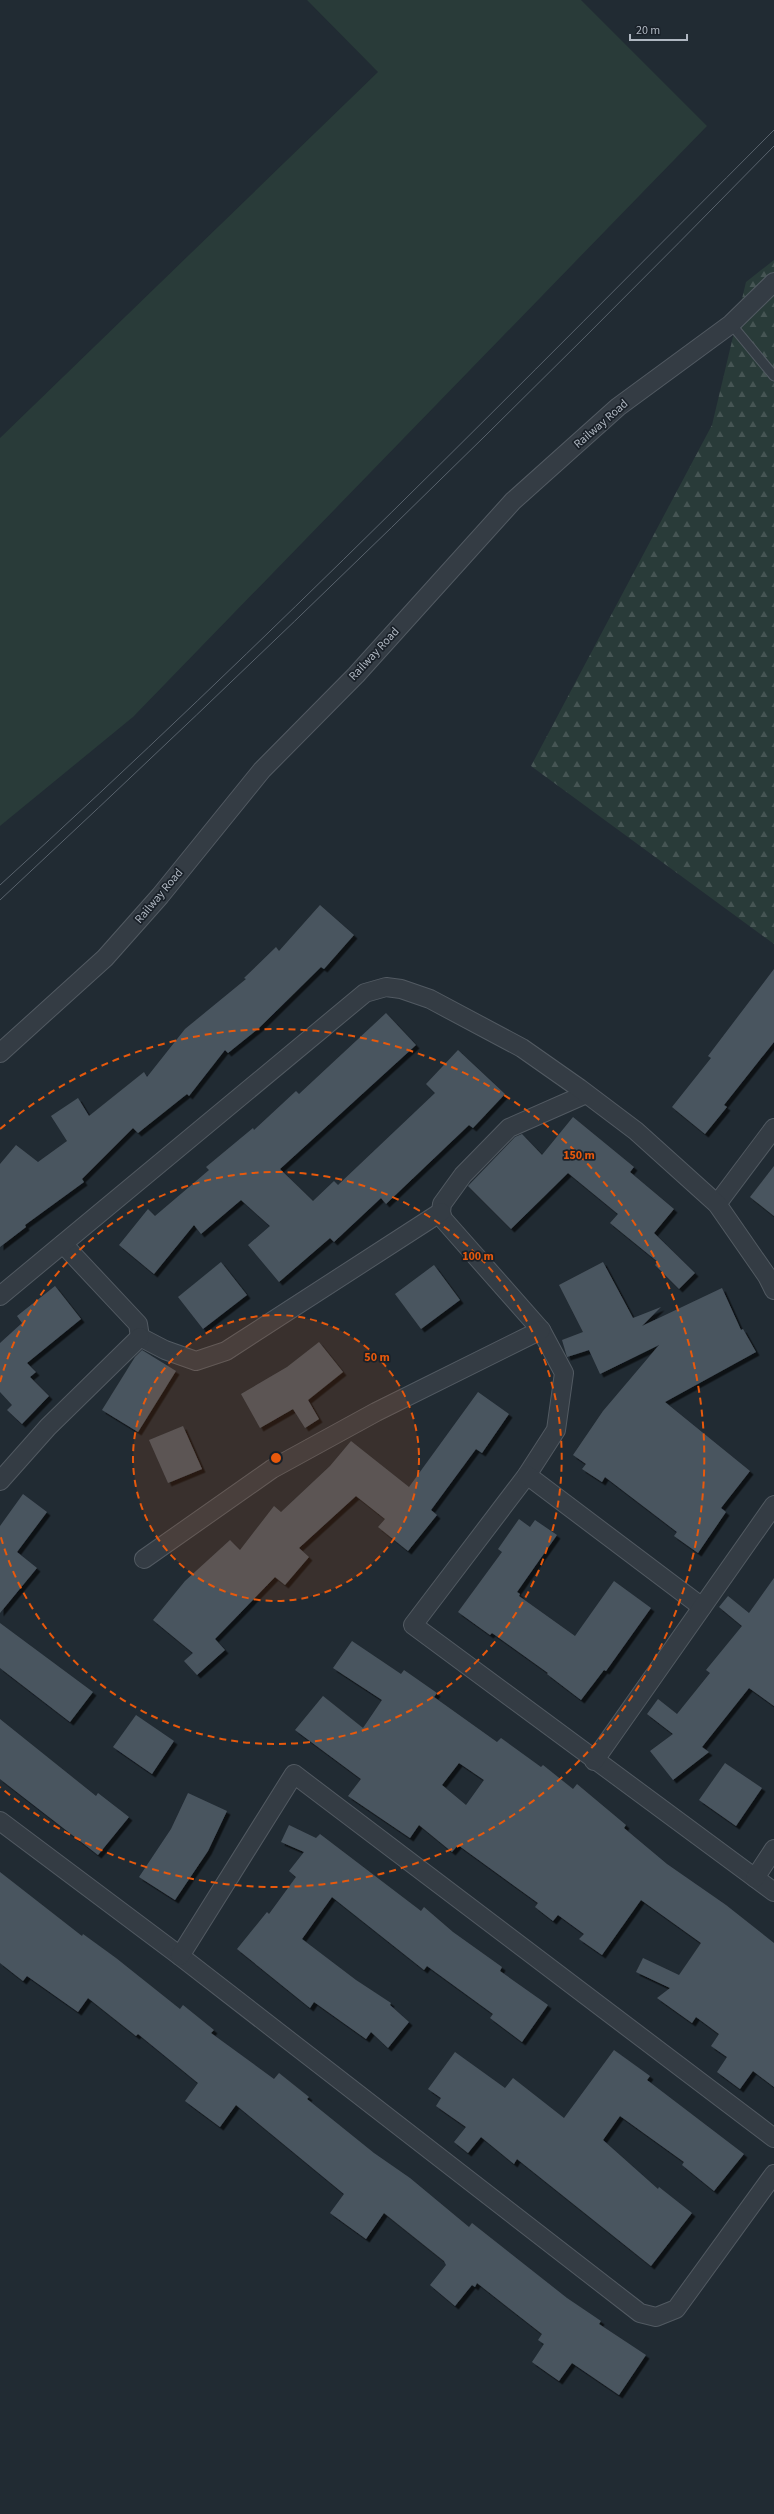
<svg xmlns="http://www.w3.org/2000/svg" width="774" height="2514" viewBox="0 0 774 2514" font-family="'Source Sans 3',sans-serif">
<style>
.green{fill:#293b39}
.forest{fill:url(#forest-firs)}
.building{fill:#4a555f;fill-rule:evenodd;filter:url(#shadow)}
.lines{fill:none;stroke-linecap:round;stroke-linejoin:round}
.lane-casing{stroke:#525a62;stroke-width:11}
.street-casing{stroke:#525a62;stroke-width:20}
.lane{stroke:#343c44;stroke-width:9}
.street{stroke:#343c44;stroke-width:18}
.tram{stroke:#59636d;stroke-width:1}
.ring{fill:none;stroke:#e8590c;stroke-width:2;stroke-dasharray:7 5}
.labels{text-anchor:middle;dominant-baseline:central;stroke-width:3.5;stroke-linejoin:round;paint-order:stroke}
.street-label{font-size:12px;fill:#afb7c1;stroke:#1a2129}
.centre{fill:#e8590c;stroke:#1a2129;stroke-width:2}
.ring-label{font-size:12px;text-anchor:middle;font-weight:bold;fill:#e8590c;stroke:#1a2129;stroke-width:3.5;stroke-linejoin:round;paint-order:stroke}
</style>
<defs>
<pattern id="forest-firs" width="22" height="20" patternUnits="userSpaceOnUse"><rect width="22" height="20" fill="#293b39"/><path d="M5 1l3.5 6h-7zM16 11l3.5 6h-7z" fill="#465554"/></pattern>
<filter id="shadow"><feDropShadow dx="3.5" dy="3.5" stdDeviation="0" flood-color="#0009"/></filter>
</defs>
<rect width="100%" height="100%" fill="#212b33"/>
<!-- green -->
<path class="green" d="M 307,0 L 581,0 L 707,126 L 133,717 L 0,826 L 0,438 L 378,72 Z"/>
<!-- forest -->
<path class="forest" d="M 774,260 L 774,944 L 531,766 L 712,425 L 746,282 Z"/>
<!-- building -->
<g class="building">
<path d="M 320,905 L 354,935 L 324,969 L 321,967 L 259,1028 L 228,1053 L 225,1050 L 189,1096 L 187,1094 L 138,1133 L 133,1128 L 82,1179 L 84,1182 L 25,1225 L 26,1227 L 0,1247 L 0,1164 L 16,1145 L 38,1162 L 67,1141 L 51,1116 L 78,1098 L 89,1116 L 144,1072 L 147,1077 L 185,1029 L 246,979 L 244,978 L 276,947 L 279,951 Z"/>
<path d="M 774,969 L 774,1042 L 724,1105 L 727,1107 L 705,1134 L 672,1107 L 711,1058 L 708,1056 Z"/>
<path d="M 386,1013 L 416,1045 L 280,1169 L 313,1201 L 334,1181 L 338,1185 L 435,1093 L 426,1084 L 458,1050 L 505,1094 L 473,1128 L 469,1125 L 386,1204 L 381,1198 L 334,1242 L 330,1238 L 279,1282 L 248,1245 L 270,1226 L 241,1200 L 201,1234 L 194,1225 L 154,1274 L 119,1245 L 148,1209 L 155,1216 L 209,1170 L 206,1167 L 253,1128 L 254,1130 L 296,1091 L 299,1094 Z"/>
<path d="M 573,1117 L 634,1167 L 630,1172 L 674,1209 L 654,1233 L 695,1273 L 679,1289 L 655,1265 L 658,1262 L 610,1223 L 618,1214 L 568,1173 L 511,1229 L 468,1186 L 515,1137 L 522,1134 L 542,1155 Z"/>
<path d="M 774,1166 L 774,1216 L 750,1197 Z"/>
<path d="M 221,1262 L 247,1295 L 203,1329 L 178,1297 Z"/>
<path d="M 603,1262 L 633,1318 L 661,1307 L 642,1326 L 722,1288 L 741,1330 L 743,1329 L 756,1352 L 665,1402 L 750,1471 L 721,1508 L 726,1512 L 698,1553 L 674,1536 L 677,1532 L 605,1477 L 602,1482 L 582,1469 L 586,1464 L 573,1455 L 603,1411 L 659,1345 L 600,1374 L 589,1350 L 567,1357 L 562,1340 L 583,1332 L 559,1285 Z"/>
<path d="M 434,1265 L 460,1300 L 421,1329 L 395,1294 Z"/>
<path d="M 55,1286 L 81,1319 L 27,1363 L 36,1372 L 30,1377 L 49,1396 L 22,1424 L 7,1410 L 12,1405 L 0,1392 L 0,1343 L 22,1323 L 17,1316 Z"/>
<path d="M 319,1342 L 343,1372 L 308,1400 L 319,1419 L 305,1428 L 293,1409 L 260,1428 L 241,1394 L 287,1367 Z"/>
<path d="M 142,1350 L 176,1371 L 138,1432 L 102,1410 L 135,1357 Z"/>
<path d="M 478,1392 L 509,1414 L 482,1453 L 476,1449 L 431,1510 L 437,1515 L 408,1551 L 378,1527 L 385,1519 L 356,1496 L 299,1548 L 309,1557 L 285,1585 L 275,1577 L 215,1639 L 225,1650 L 197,1675 L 184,1661 L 193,1653 L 153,1620 L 185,1581 L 230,1540 L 240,1550 L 274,1506 L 281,1512 L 330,1466 L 351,1441 L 409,1487 Z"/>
<path d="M 183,1426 L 202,1469 L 168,1483 L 149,1440 Z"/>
<path d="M 23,1494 L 47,1512 L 17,1552 L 37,1568 L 0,1613 L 0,1526 Z"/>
<path d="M 519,1519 L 530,1527 L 535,1520 L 557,1535 L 517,1592 L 520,1594 L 519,1596 L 575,1636 L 614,1581 L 651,1608 L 606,1671 L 604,1670 L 581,1700 L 547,1674 L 548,1673 L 492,1633 L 490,1635 L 458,1612 L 502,1552 L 498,1549 Z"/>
<path d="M 774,1578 L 774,1706 L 749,1688 L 702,1747 L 709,1752 L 673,1780 L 650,1751 L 673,1734 L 647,1714 L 658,1699 L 677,1714 L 710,1673 L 706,1670 L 742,1626 L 719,1607 L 728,1596 L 749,1613 Z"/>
<path d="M 0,1623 L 93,1692 L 70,1722 L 0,1668 Z"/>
<path d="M 352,1641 L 401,1674 L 404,1670 L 437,1693 L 434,1697 L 497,1742 L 501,1738 L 541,1767 L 543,1765 L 573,1789 L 577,1784 L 626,1825 L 624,1828 L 667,1864 L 726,1905 L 774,1943 L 774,2087 L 753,2071 L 740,2089 L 717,2072 L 727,2057 L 711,2046 L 719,2034 L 696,2017 L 692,2023 L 657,1998 L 670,1988 L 636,1972 L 643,1958 L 679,1975 L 701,1943 L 641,1900 L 602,1955 L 579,1939 L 584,1934 L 558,1915 L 553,1921 L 535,1907 L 538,1903 L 458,1845 L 452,1852 L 419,1825 L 410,1838 L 348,1796 L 361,1779 L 295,1730 L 323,1696 L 363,1728 L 382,1700 L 333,1668 ZM 459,1763 L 484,1780 L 466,1805 L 442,1785 Z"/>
<path d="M 136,1715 L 174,1741 L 152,1774 L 113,1747 Z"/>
<path d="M 0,1719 L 96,1796 L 98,1793 L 129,1817 L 98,1855 L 0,1779 Z"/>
<path d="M 725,1763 L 762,1788 L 736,1826 L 699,1800 Z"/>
<path d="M 188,1793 L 227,1811 L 208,1851 L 175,1900 L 139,1877 L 171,1829 Z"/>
<path d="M 289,1825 L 316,1838 L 320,1834 L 421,1911 L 424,1907 L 453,1932 L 502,1967 L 500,1971 L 548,2005 L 522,2042 L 490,2018 L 493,2014 L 427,1966 L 424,1970 L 332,1897 L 302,1939 L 356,1980 L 391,2003 L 390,2005 L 409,2022 L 388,2048 L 371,2032 L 366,2039 L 314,2002 L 310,2008 L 237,1949 L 267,1912 L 269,1914 L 296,1877 L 289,1871 L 304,1852 L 281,1842 Z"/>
<path d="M 0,1872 L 82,1936 L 83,1934 L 116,1958 L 180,2009 L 183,2005 L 214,2030 L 211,2033 L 274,2079 L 279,2073 L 309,2097 L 307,2099 L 374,2153 L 410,2178 L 469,2227 L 472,2223 L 567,2298 L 601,2321 L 599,2324 L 646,2355 L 619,2395 L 572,2363 L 559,2381 L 532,2362 L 544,2344 L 538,2340 L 542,2334 L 477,2283 L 475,2287 L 472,2285 L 455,2306 L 430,2285 L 446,2265 L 444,2261 L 384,2213 L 366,2239 L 330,2213 L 344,2194 L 236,2105 L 220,2127 L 185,2101 L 198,2083 L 138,2034 L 136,2036 L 88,1998 L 78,2012 L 27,1976 L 23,1981 L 0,1963 Z"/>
<path d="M 614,2050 L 650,2076 L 647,2080 L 744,2154 L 714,2191 L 682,2165 L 684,2162 L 620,2116 L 603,2140 L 658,2189 L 659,2187 L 692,2213 L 651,2266 L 517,2159 L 514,2164 L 481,2137 L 468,2153 L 454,2142 L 466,2127 L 436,2106 L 441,2098 L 428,2089 L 455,2052 L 505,2088 L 513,2078 L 564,2118 Z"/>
</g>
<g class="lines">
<!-- lane casing -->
<g class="lane-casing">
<path id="lane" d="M 731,324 L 774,376"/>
</g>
<!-- street casing -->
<g class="street-casing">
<g id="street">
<path d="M 0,1053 L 105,958 L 160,896 L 262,770 L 356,675 L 513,501 L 618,407 L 731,324 L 774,282"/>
<path d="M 586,1094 L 509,1128 L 463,1175 L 442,1204 L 441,1212 L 443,1219 L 541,1330 L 564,1373 L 556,1430 L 527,1475 L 413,1625 L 774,1892"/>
<path d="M 717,1204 L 774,1128"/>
<path d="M 63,1244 L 138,1324 L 140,1337"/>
<path d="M 0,1296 L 365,993 L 386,987 L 401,989 L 430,999 L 522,1048 L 579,1088 L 636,1131 L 717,1204 L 767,1276 L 774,1290"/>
<path d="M 140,1337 L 165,1350 L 196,1361 L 226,1351 L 441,1212"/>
<path d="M 527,1475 L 702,1607"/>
<path d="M 0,1481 L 48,1427 L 140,1337"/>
<path d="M 144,1559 L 272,1469 L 376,1412 L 541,1330"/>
<path d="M 594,1761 L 774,1505"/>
<path d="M 0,1821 L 180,1956 L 640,2313 L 656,2317 L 676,2309 L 774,2174"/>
<path d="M 755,1878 L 774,1849"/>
<path d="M 180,1956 L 294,1774 L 774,2138"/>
</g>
</g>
<!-- lane -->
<use href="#lane" class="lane"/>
<!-- street -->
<use href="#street" class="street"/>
<!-- tram -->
<g class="tram">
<path d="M 0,885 C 267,642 520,385 774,130"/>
<path d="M 0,900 C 264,654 522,404 774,146"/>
</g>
</g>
<!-- distance rings -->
<circle cx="276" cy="1458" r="143" fill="#e8590c" fill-opacity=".12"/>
<g class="ring">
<circle cx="276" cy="1458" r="143"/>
<path d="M0 1382A286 286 0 1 1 0 1534"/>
<path d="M0 1129A429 429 0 1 1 0 1787"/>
</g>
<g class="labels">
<!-- street labels -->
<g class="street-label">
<text transform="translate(601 424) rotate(-41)">Railway Road</text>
<text transform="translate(374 654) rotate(-47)">Railway Road</text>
<text transform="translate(159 896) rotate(-50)">Railway Road</text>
</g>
</g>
<circle cx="276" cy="1458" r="6" class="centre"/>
<g class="ring-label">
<text x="579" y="1159">150 m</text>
<text x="478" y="1260">100 m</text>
<text x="377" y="1361">50 m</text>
</g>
<!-- scale -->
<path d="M630 34v6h57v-6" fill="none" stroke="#afb7c1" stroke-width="2"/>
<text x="636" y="34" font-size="12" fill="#afb7c1" stroke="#1a2129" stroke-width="3" paint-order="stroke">20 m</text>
</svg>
